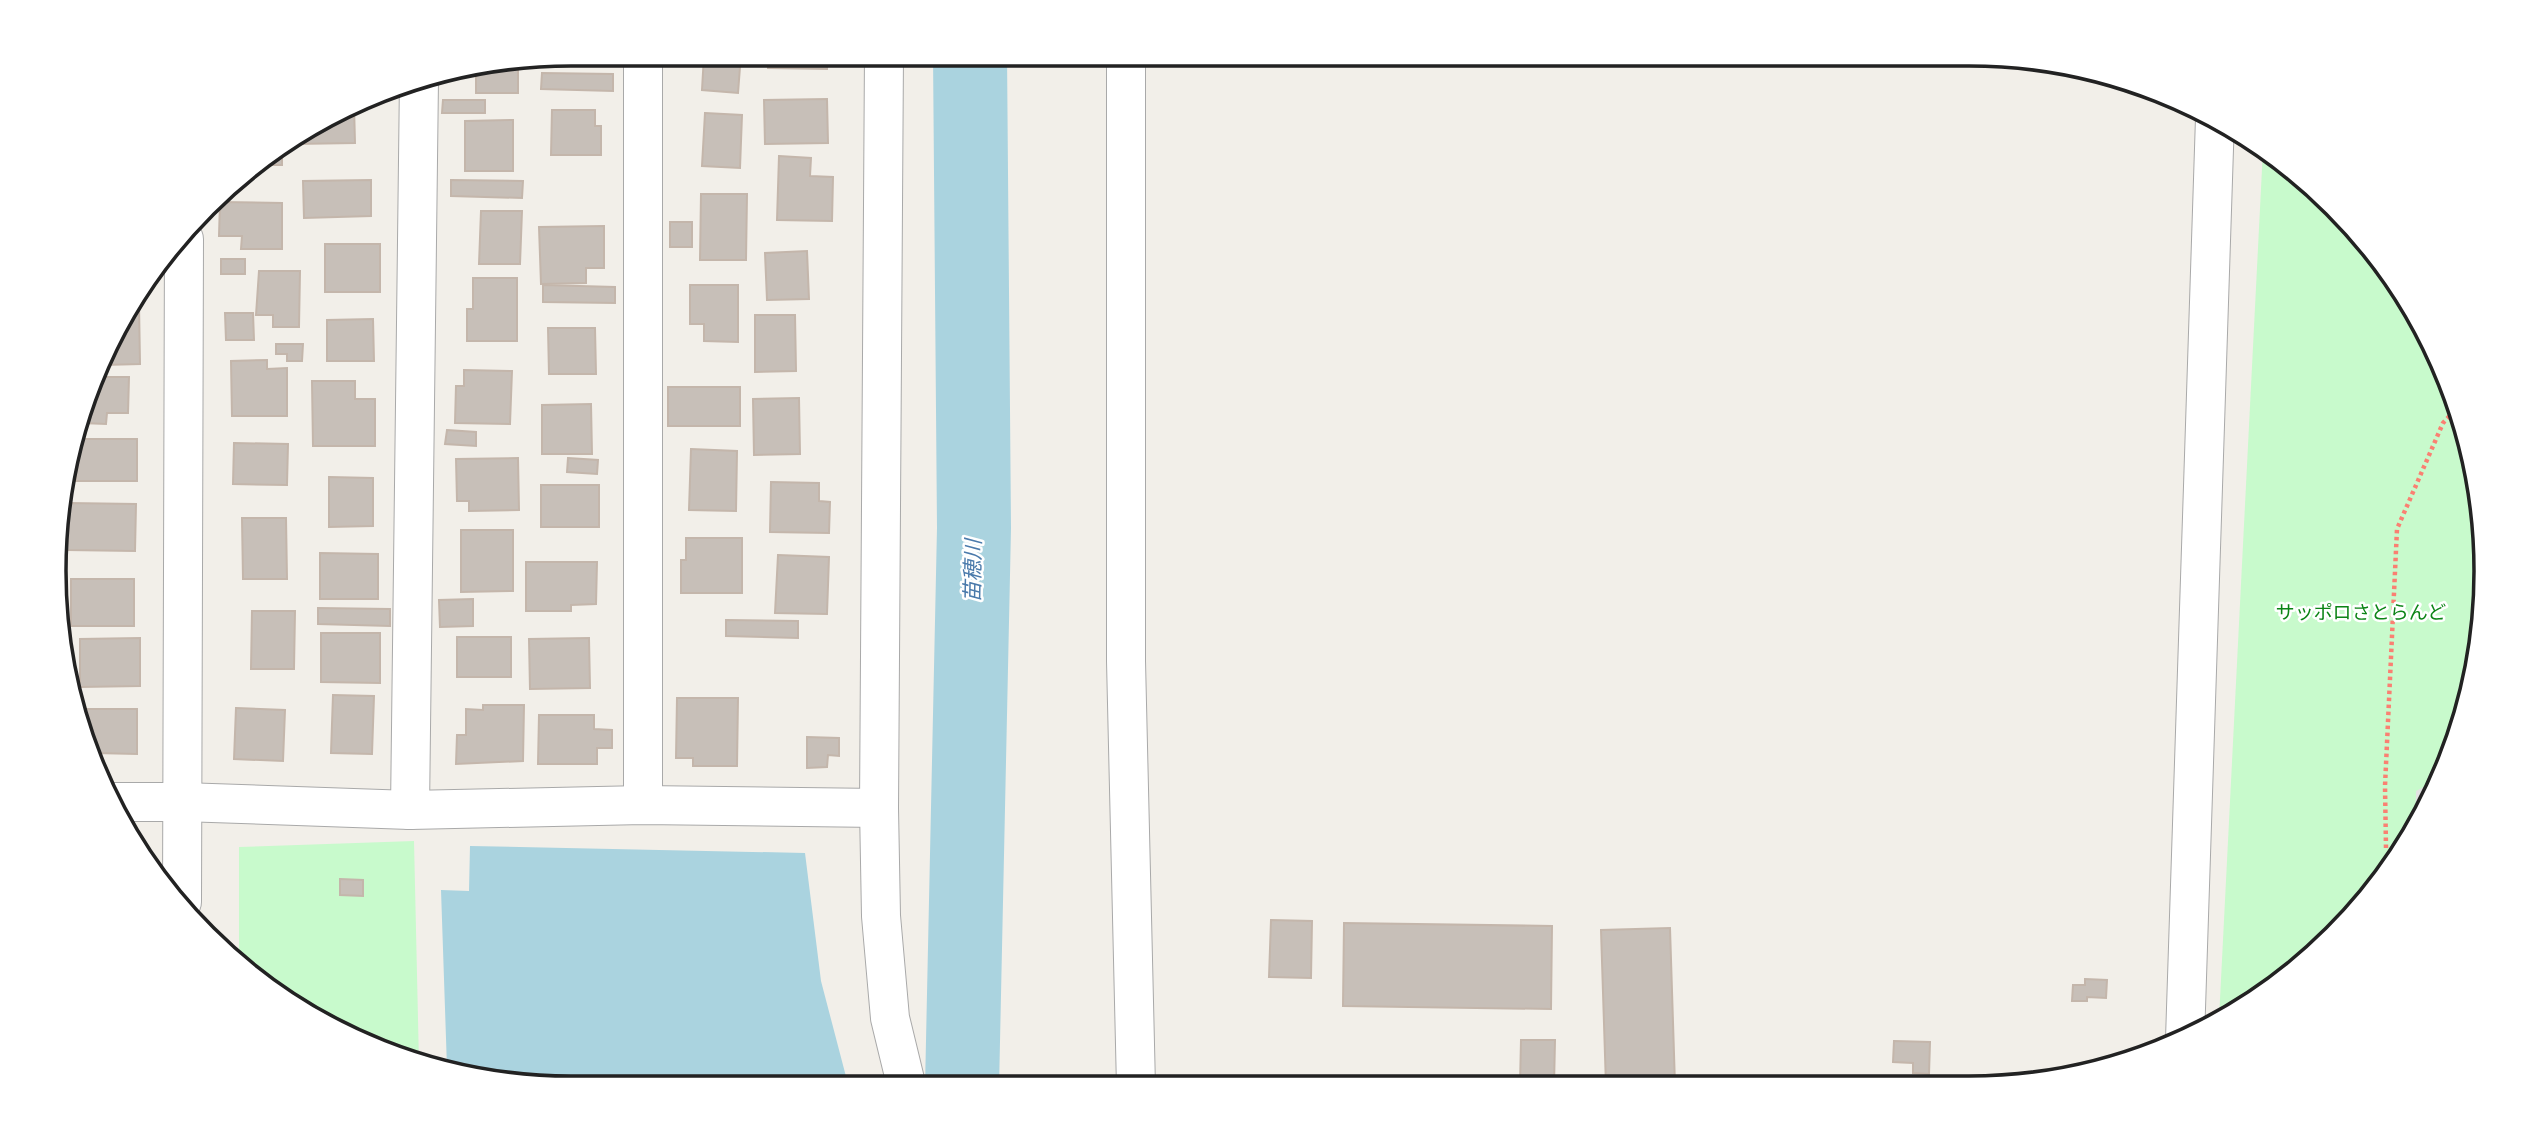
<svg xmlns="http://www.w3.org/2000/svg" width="2540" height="1143" viewBox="0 0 2540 1143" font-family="'DejaVu Sans','Noto Sans JP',sans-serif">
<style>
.park{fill:#c8facc}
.parking{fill:#e2e2e2}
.water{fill:#aad3df}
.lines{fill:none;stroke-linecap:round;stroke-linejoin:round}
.river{stroke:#aad3df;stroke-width:74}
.building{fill:#c7bfb8;stroke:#c4b6ab;stroke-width:2}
.minor-casing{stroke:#a9a9a9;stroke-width:40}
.path{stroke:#fa8072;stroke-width:4.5;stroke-dasharray:3.5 3.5;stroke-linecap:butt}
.minor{stroke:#fff;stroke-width:38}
.labels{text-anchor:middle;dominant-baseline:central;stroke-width:5;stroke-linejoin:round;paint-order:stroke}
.park-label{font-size:19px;fill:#0c8416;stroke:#fff}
.water-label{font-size:21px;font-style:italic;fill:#4a7aab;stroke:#fff}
.rim{fill:none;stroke:#222;stroke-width:3.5}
</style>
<rect width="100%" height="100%" fill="#f2efe9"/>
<!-- park -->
<g class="park">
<path d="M 2263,149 L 2310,183 L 2379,257 L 2433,343 L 2468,438 L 2485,538 L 2481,639 L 2458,738 L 2398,859 L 2284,982 L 2219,1019 Z"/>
<path d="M 414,841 L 419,1063 L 405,1061 L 313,1020 L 239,967 L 239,847 Z"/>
</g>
<!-- parking -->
<path class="parking" d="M 2437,780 L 2415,826 L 2416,791 Z"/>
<!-- water -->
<path class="water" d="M 470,846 L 805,853 L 821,981 L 849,1088 L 572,1089 L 447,1068 L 441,890 L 469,891 Z"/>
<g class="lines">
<!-- river -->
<path class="river" d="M 962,1088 L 974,528 L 970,54"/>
</g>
<!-- building -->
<g class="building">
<path d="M 572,54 L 596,54 L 596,65 L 545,66 L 545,59 Z"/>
<path d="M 741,54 L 738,93 L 702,90 L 704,55 L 695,54 Z"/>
<path d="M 768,54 L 828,54 L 827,69 L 768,68 Z"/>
<path d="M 518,63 L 518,93 L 476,93 L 476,70 Z"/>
<path d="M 542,73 L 613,74 L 613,91 L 541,89 Z"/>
<path d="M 827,99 L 828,143 L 765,144 L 764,100 Z"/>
<path d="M 443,100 L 485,100 L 485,113 L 442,113 Z"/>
<path d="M 354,105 L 355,143 L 294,144 L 294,137 L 313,123 Z"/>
<path d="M 552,110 L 595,110 L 595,126 L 601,126 L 601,155 L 551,155 Z"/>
<path d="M 705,113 L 742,115 L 740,168 L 702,166 Z"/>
<path d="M 513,120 L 513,171 L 465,171 L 465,121 Z"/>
<path d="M 282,146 L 282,165 L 255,165 Z"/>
<path d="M 779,156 L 811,158 L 810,176 L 833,177 L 832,221 L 777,220 Z"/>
<path d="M 371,180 L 371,216 L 304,218 L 303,181 Z"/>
<path d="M 451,180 L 523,181 L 522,198 L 451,196 Z"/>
<path d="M 701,194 L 747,194 L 746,260 L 700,260 Z"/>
<path d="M 220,202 L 282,203 L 282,249 L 241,249 L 242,236 L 219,236 Z"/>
<path d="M 481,211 L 522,211 L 520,264 L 479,264 Z"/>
<rect x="670" y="222" width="22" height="25"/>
<path d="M 604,226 L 604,268 L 586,268 L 586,283 L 541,284 L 539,227 Z"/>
<rect x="325" y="244" width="55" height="48"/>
<path d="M 807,251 L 809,299 L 767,300 L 765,253 Z"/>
<rect x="221" y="259" width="24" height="15"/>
<path d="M 259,271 L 300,271 L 299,327 L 273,327 L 273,315 L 256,315 Z"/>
<path d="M 473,278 L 517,278 L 517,341 L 467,341 L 467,309 L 473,309 Z"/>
<path d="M 543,285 L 615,287 L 615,303 L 543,302 Z"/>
<path d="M 690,285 L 738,285 L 738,342 L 704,341 L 704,324 L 690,324 Z"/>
<path d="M 131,304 L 139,304 L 140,364 L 104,365 L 123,313 Z"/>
<path d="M 225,313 L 253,313 L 254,340 L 226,340 Z"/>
<path d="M 755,315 L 795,315 L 796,371 L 755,372 Z"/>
<path d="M 373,319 L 374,361 L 327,361 L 327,320 Z"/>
<path d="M 548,328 L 595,328 L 596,374 L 549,374 Z"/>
<path d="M 276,344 L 303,344 L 302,361 L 287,361 L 287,354 L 276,354 Z"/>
<path d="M 267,360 L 267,369 L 287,368 L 287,416 L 232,416 L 231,361 Z"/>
<path d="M 464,370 L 512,371 L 510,424 L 455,423 L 456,386 L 464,386 Z"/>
<path d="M 99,377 L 129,377 L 128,413 L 107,413 L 106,424 L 82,423 Z"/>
<path d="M 312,381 L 355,381 L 355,399 L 375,399 L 375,446 L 313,446 Z"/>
<rect x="668" y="387" width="72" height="39"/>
<path d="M 799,398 L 800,454 L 754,455 L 753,399 Z"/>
<path d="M 591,404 L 592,454 L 542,454 L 542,405 Z"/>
<path d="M 447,430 L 476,432 L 476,446 L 445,444 Z"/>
<rect x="76" y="439" width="61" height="42"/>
<path d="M 234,443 L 288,444 L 287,485 L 233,484 Z"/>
<path d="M 691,449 L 737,451 L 736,511 L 689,510 Z"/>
<path d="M 518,458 L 519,510 L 469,511 L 469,501 L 457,501 L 456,459 Z"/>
<path d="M 568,458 L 598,460 L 597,474 L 567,472 Z"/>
<path d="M 329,477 L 373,478 L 373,526 L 329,527 Z"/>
<path d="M 771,482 L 819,483 L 819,501 L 830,502 L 829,533 L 770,532 Z"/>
<rect x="541" y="485" width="58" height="42"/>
<path d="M 68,503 L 136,504 L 135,551 L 67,550 Z"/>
<path d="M 242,518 L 286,518 L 287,579 L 243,579 Z"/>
<path d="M 461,530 L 513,530 L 513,591 L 461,592 Z"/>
<path d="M 686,538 L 742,538 L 742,593 L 681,593 L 681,560 L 686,560 Z"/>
<path d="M 320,553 L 378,554 L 378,599 L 320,599 Z"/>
<path d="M 778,555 L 829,557 L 827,614 L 775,613 Z"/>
<path d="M 526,562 L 597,562 L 596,604 L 571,605 L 571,611 L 526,611 Z"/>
<rect x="71" y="579" width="63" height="47"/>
<path d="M 473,599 L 473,626 L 440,627 L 439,600 Z"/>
<path d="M 318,608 L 390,609 L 390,626 L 318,624 Z"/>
<path d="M 252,611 L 295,611 L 294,669 L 251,669 Z"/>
<path d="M 726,620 L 798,621 L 798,638 L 726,636 Z"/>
<path d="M 321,633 L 380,633 L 380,683 L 321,682 Z"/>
<rect x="457" y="637" width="54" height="40"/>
<path d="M 140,638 L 140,686 L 80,687 L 80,639 Z"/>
<path d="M 589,638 L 590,688 L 530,689 L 529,639 Z"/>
<path d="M 333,695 L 374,696 L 372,754 L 331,753 Z"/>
<path d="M 677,698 L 738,698 L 737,766 L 693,766 L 693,758 L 676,758 Z"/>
<path d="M 483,705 L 524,705 L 523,761 L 456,764 L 457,735 L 466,735 L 466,709 L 483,710 Z"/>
<path d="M 236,708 L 285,710 L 283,761 L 234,759 Z"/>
<path d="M 78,709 L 137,709 L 137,754 L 95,753 Z"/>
<path d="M 539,715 L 594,715 L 594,729 L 612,730 L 612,748 L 597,748 L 597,764 L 538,764 Z"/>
<path d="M 807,737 L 839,738 L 839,756 L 828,755 L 827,767 L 807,768 Z"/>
<path d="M 340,879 L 363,880 L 363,896 L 340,895 Z"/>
<path d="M 1271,920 L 1312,921 L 1311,978 L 1269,977 Z"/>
<path d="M 1344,923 L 1552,926 L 1551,1009 L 1343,1006 Z"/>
<path d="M 1670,928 L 1675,1085 L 1606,1086 L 1601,930 Z"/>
<path d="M 2085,979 L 2107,980 L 2106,998 L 2087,997 L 2087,1001 L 2072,1001 L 2073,985 L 2085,985 Z"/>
<path d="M 1521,1040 L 1555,1040 L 1554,1086 L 1520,1085 Z"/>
<path d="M 1894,1041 L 1930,1042 L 1929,1074 L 1913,1073 L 1913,1063 L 1893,1062 Z"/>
</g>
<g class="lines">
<!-- minor casing -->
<g class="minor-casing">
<g id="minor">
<path d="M 643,54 L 643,805"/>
<path d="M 884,54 L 879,808 L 881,916 L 890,1018 L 907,1088"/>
<path d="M 1126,54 L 1126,661 L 1136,1087"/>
<path d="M 113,802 L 182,802 L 410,810 L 643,805 L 879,808"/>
<path d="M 410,810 L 419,79"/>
<path d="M 182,902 L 184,239"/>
<path d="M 2185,1039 L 2215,118"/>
</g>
</g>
<!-- path -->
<path class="path" d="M 2386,848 L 2385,786 L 2397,529 L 2443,423 L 2457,408"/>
<!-- minor -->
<use href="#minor" class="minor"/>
</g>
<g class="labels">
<!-- park labels -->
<g class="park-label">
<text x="2361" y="612">サッポロさとらんど</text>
</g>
<!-- water labels -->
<g class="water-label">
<text transform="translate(973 571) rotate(-89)">苗穂川</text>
</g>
</g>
<!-- crop -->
<path d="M0 0H2540V1143H0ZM571 66H1969A505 505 0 0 1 2474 571V571A505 505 0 0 1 1969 1076H571A505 505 0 0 1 66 571V571A505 505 0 0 1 571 66Z" fill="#fff" fill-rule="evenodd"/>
<path class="rim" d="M571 66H1969A505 505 0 0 1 2474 571V571A505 505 0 0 1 1969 1076H571A505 505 0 0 1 66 571V571A505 505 0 0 1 571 66Z"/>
</svg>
